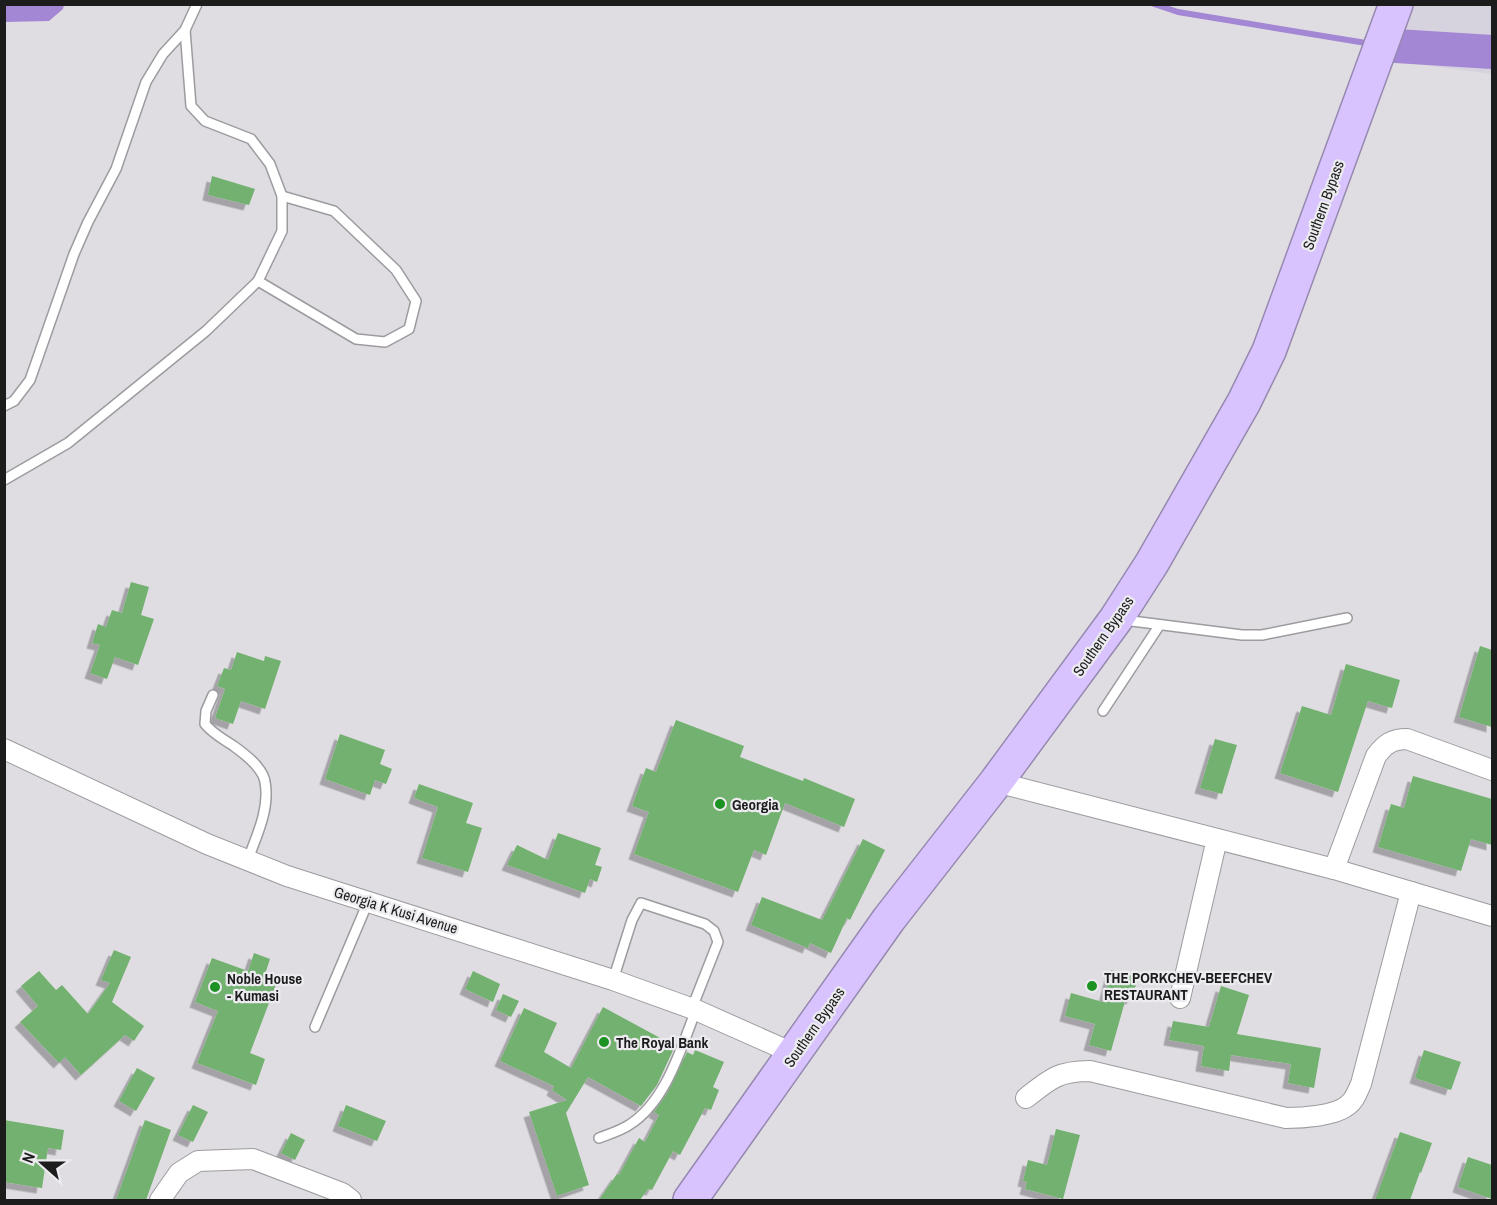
<svg xmlns="http://www.w3.org/2000/svg" width="1497" height="1205" viewBox="0 0 1497 1205" font-family="'Archivo Narrow',sans-serif">
<style>
.built{fill:#d6d2de}
.water{fill:#a487d4}
.lines{fill:none;stroke-linecap:round;stroke-linejoin:round}
.stream{stroke:#a487d4;stroke-width:6}
.river{stroke:#a487d4;stroke-width:34}
.building{fill:#72b16f;filter:url(#shadow)}
.lane-casing{stroke:#9c9b9f;stroke-width:12}
.street-casing{stroke:#9c9b9f;stroke-width:22}
.highway-casing{stroke:#9689b0;stroke-width:36}
.lane{stroke:#fff;stroke-width:9}
.street{stroke:#fff;stroke-width:20}
.highway{stroke:#d8c3ff;stroke-width:33}
.poi-dot{fill:#1b9221;stroke:#ecebef;stroke-width:2}
.labels{text-anchor:middle;dominant-baseline:central;stroke-width:4.5;stroke-linejoin:round;paint-order:stroke}
.street-label{font-size:15px;fill:#1c1c1d;stroke:#ecebef}
.poi-label{font-size:15px;font-weight:bold;fill:#1c1c1d;stroke:#ecebef;text-anchor:start}
</style>
<defs>
<filter id="shadow"><feDropShadow dx="-5.5" dy="5.5" stdDeviation="0" flood-color="#0004"/></filter>
</defs>
<rect width="100%" height="100%" fill="#dfdde2"/>
<!-- built -->
<path class="built" d="M 1406,5 L 1492,5 L 1492,74 L 1385,60 Z"/>
<!-- water -->
<path class="water" d="M 4,5 L 5,4 L 64,5 L 63,9 L 49,21 L 5,22 Z"/>
<g class="lines">
<!-- stream -->
<path class="stream" d="M 1154,4 L 1178,12 L 1372,44"/>
<!-- river -->
<path class="river" d="M 1380,45 L 1492,52"/>
</g>
<!-- building -->
<g class="building">
<path d="M 212,176 L 255,189 L 249,205 L 208,195 Z"/>
<path d="M 131,582 L 149,587 L 141,615 L 154,619 L 138,665 L 115,657 L 107,679 L 90,673 L 100,645 L 92,643 L 98,624 L 106,627 L 112,610 L 122,613 Z"/>
<path d="M 1480,646 L 1492,650 L 1492,727 L 1459,717 Z"/>
<path d="M 237,652 L 264,661 L 265,656 L 281,661 L 265,709 L 241,701 L 233,724 L 215,718 L 225,689 L 217,686 L 224,668 L 231,670 Z"/>
<path d="M 1346,664 L 1400,680 L 1392,708 L 1368,701 L 1338,792 L 1280,773 L 1302,706 L 1331,715 Z"/>
<path d="M 676,720 L 744,746 L 740,757 L 803,781 L 804,778 L 855,799 L 844,827 L 785,803 L 766,855 L 754,850 L 738,892 L 634,854 L 649,812 L 632,806 L 646,768 L 656,772 Z"/>
<path d="M 340,734 L 385,750 L 380,764 L 392,769 L 386,784 L 375,780 L 370,795 L 325,779 Z"/>
<path d="M 1215,739 L 1237,745 L 1222,794 L 1200,788 Z"/>
<path d="M 1413,776 L 1492,799 L 1492,845 L 1471,839 L 1461,871 L 1378,847 L 1391,804 L 1404,808 Z"/>
<path d="M 419,784 L 473,803 L 466,823 L 482,828 L 468,872 L 422,858 L 438,807 L 414,798 Z"/>
<path d="M 558,833 L 601,848 L 595,865 L 602,867 L 597,882 L 590,879 L 585,893 L 507,865 L 517,845 L 548,860 Z"/>
<path d="M 863,839 L 885,850 L 850,920 L 847,918 L 831,953 L 810,943 L 808,948 L 751,925 L 762,897 L 822,920 Z"/>
<path d="M 114,950 L 131,957 L 112,1002 L 144,1026 L 134,1041 L 125,1035 L 81,1075 L 65,1057 L 59,1063 L 20,1022 L 38,1006 L 21,986 L 39,971 L 56,990 L 62,985 L 88,1014 L 110,983 L 101,980 Z"/>
<path d="M 254,953 L 270,959 L 264,977 L 277,982 L 250,1053 L 265,1059 L 256,1085 L 197,1063 L 218,1011 L 195,1002 L 212,958 L 248,971 Z"/>
<path d="M 1111,970 L 1138,977 L 1132,999 L 1126,998 L 1111,1051 L 1089,1045 L 1095,1024 L 1065,1016 L 1071,993 L 1103,1002 Z"/>
<path d="M 473,971 L 500,984 L 493,1002 L 465,989 Z"/>
<path d="M 1221,986 L 1249,995 L 1237,1034 L 1321,1048 L 1314,1088 L 1288,1083 L 1291,1064 L 1231,1055 L 1229,1071 L 1201,1066 L 1204,1046 L 1169,1040 L 1173,1021 L 1209,1027 Z"/>
<path d="M 503,994 L 519,1001 L 511,1017 L 496,1010 Z"/>
<path d="M 603,1007 L 675,1046 L 657,1085 L 641,1106 L 588,1077 L 566,1113 L 589,1185 L 557,1196 L 529,1112 L 567,1100 L 552,1090 L 554,1086 L 500,1061 L 524,1008 L 557,1023 L 544,1052 L 571,1068 Z"/>
<path d="M 695,1050 L 724,1062 L 713,1087 L 719,1090 L 711,1110 L 705,1108 L 680,1155 L 673,1151 L 652,1190 L 648,1189 L 640,1200 L 599,1200 L 617,1174 L 619,1175 L 639,1138 L 645,1142 L 659,1115 L 654,1112 L 668,1092 L 687,1052 L 693,1055 Z"/>
<path d="M 1424,1050 L 1461,1062 L 1451,1090 L 1415,1078 Z"/>
<path d="M 137,1068 L 155,1078 L 136,1111 L 119,1101 Z"/>
<path d="M 193,1105 L 208,1112 L 193,1142 L 178,1135 Z"/>
<path d="M 346,1105 L 386,1121 L 377,1141 L 338,1126 Z"/>
<path d="M 4,1120 L 64,1130 L 61,1150 L 48,1148 L 42,1188 L 4,1182 Z"/>
<path d="M 145,1120 L 171,1130 L 146,1200 L 116,1200 Z"/>
<path d="M 1056,1129 L 1080,1135 L 1063,1199 L 1025,1189 L 1027,1182 L 1023,1181 L 1028,1160 L 1047,1165 Z"/>
<path d="M 1400,1132 L 1432,1143 L 1421,1173 L 1420,1172 L 1410,1200 L 1375,1200 Z"/>
<path d="M 291,1133 L 305,1140 L 295,1160 L 281,1153 Z"/>
<path d="M 1468,1157 L 1492,1165 L 1492,1199 L 1458,1187 Z"/>
</g>
<g class="lines">
<!-- lane casing -->
<g class="lane-casing">
<g id="lane">
<path d="M 258,281 L 356,339 L 385,342 L 409,329 L 416,301 L 396,270 L 334,211 L 282,196"/>
<path d="M 4,406 L 14,401 L 30,380 L 74,254 L 88,222 L 116,169 L 146,82 L 163,54 L 185,30 L 197,4"/>
<path d="M 4,480 L 68,443 L 206,331 L 258,281 L 282,231 L 282,196 L 270,164 L 251,139 L 205,121 L 191,106 L 185,30"/>
<path d="M 1124,620 L 1242,635 L 1262,635 L 1347,618"/>
<path d="M 213,695 L 206,711 L 205,724 C 214,735 224,739 235,747 C 246,755 263,768 265,782 C 270,808 257,835 248,859"/>
<path d="M 1103,711 L 1159,626"/>
<path d="M 613,980 L 632,920 L 641,903 L 705,924 L 714,931 L 718,942 L 692,1008"/>
<path d="M 315,1027 L 368,902"/>
<path d="M 599,1138 C 609,1134 620,1131 629,1125 C 666,1102 681,1048 696,1010"/>
</g>
</g>
<!-- street casing -->
<g class="street-casing">
<g id="street">
<path d="M 4,749 L 207,844 L 287,876 L 613,980 L 696,1010 L 795,1054"/>
<path d="M 996,782 L 1334,869 L 1492,916"/>
<path d="M 1334,869 L 1376,756 C 1385,744 1392,739 1407,739 L 1492,770"/>
<path d="M 1180,998 L 1217,839"/>
<path d="M 1026,1098 C 1050,1079 1058,1071 1090,1071 L 1286,1118 C 1302,1118 1336,1116 1348,1105 C 1355,1100 1357,1092 1361,1084 L 1411,892"/>
<path d="M 160,1200 L 179,1173 L 198,1161 L 253,1159 L 342,1193 L 351,1200"/>
</g>
</g>
<!-- highway casing -->
<g class="highway-casing">
<path id="highway" d="M 690,1200 L 889,919 L 996,782 L 1116,619 L 1152,563 L 1244,402 L 1269,351 L 1396,4"/>
</g>
<!-- lane -->
<use href="#lane" class="lane"/>
<!-- street -->
<use href="#street" class="street"/>
<!-- highway -->
<use href="#highway" class="highway"/>
</g>
<!-- markers -->
<g class="poi-dot">
<circle cx="720" cy="804" r="6"/>
<circle cx="1092" cy="986" r="6"/>
<circle cx="215" cy="987" r="6"/>
<circle cx="604" cy="1042" r="6"/>
</g>
<g class="labels">
<!-- street labels -->
<g class="street-label">
<text transform="translate(1323 205) rotate(-70)">Southern Bypass</text>
<text transform="translate(1103 636) rotate(-55)">Southern Bypass</text>
<text transform="translate(396 910) rotate(17)">Georgia K Kusi Avenue</text>
<text transform="translate(814 1027) rotate(-55)">Southern Bypass</text>
</g>
<!-- poi labels -->
<g class="poi-label">
<text x="732" y="804">Georgia</text>
<text x="1104" y="977">THE PORKCHEV-BEEFCHEV<tspan x="1104" dy="17">RESTAURANT</tspan></text>
<text x="227" y="978">Noble House<tspan x="227" dy="17">- Kumasi</tspan></text>
<text x="616" y="1042">The Royal Bank</text>
</g>
</g>
<!-- border -->
<rect width="1497" height="1205" fill="none" stroke="#1c1c1d" stroke-width="12"/>
<!-- north arrow -->
<g transform="translate(42 1163) rotate(291)" stroke="#ecebef" stroke-width="4.5" paint-order="stroke">
<path d="M0-4.5L10 22L0 15L-10 22Z" fill="#1c1c1d"/>
<text y="-9" font-size="16" font-weight="bold" text-anchor="middle" fill="#1c1c1d">N</text>
</g>
</svg>
